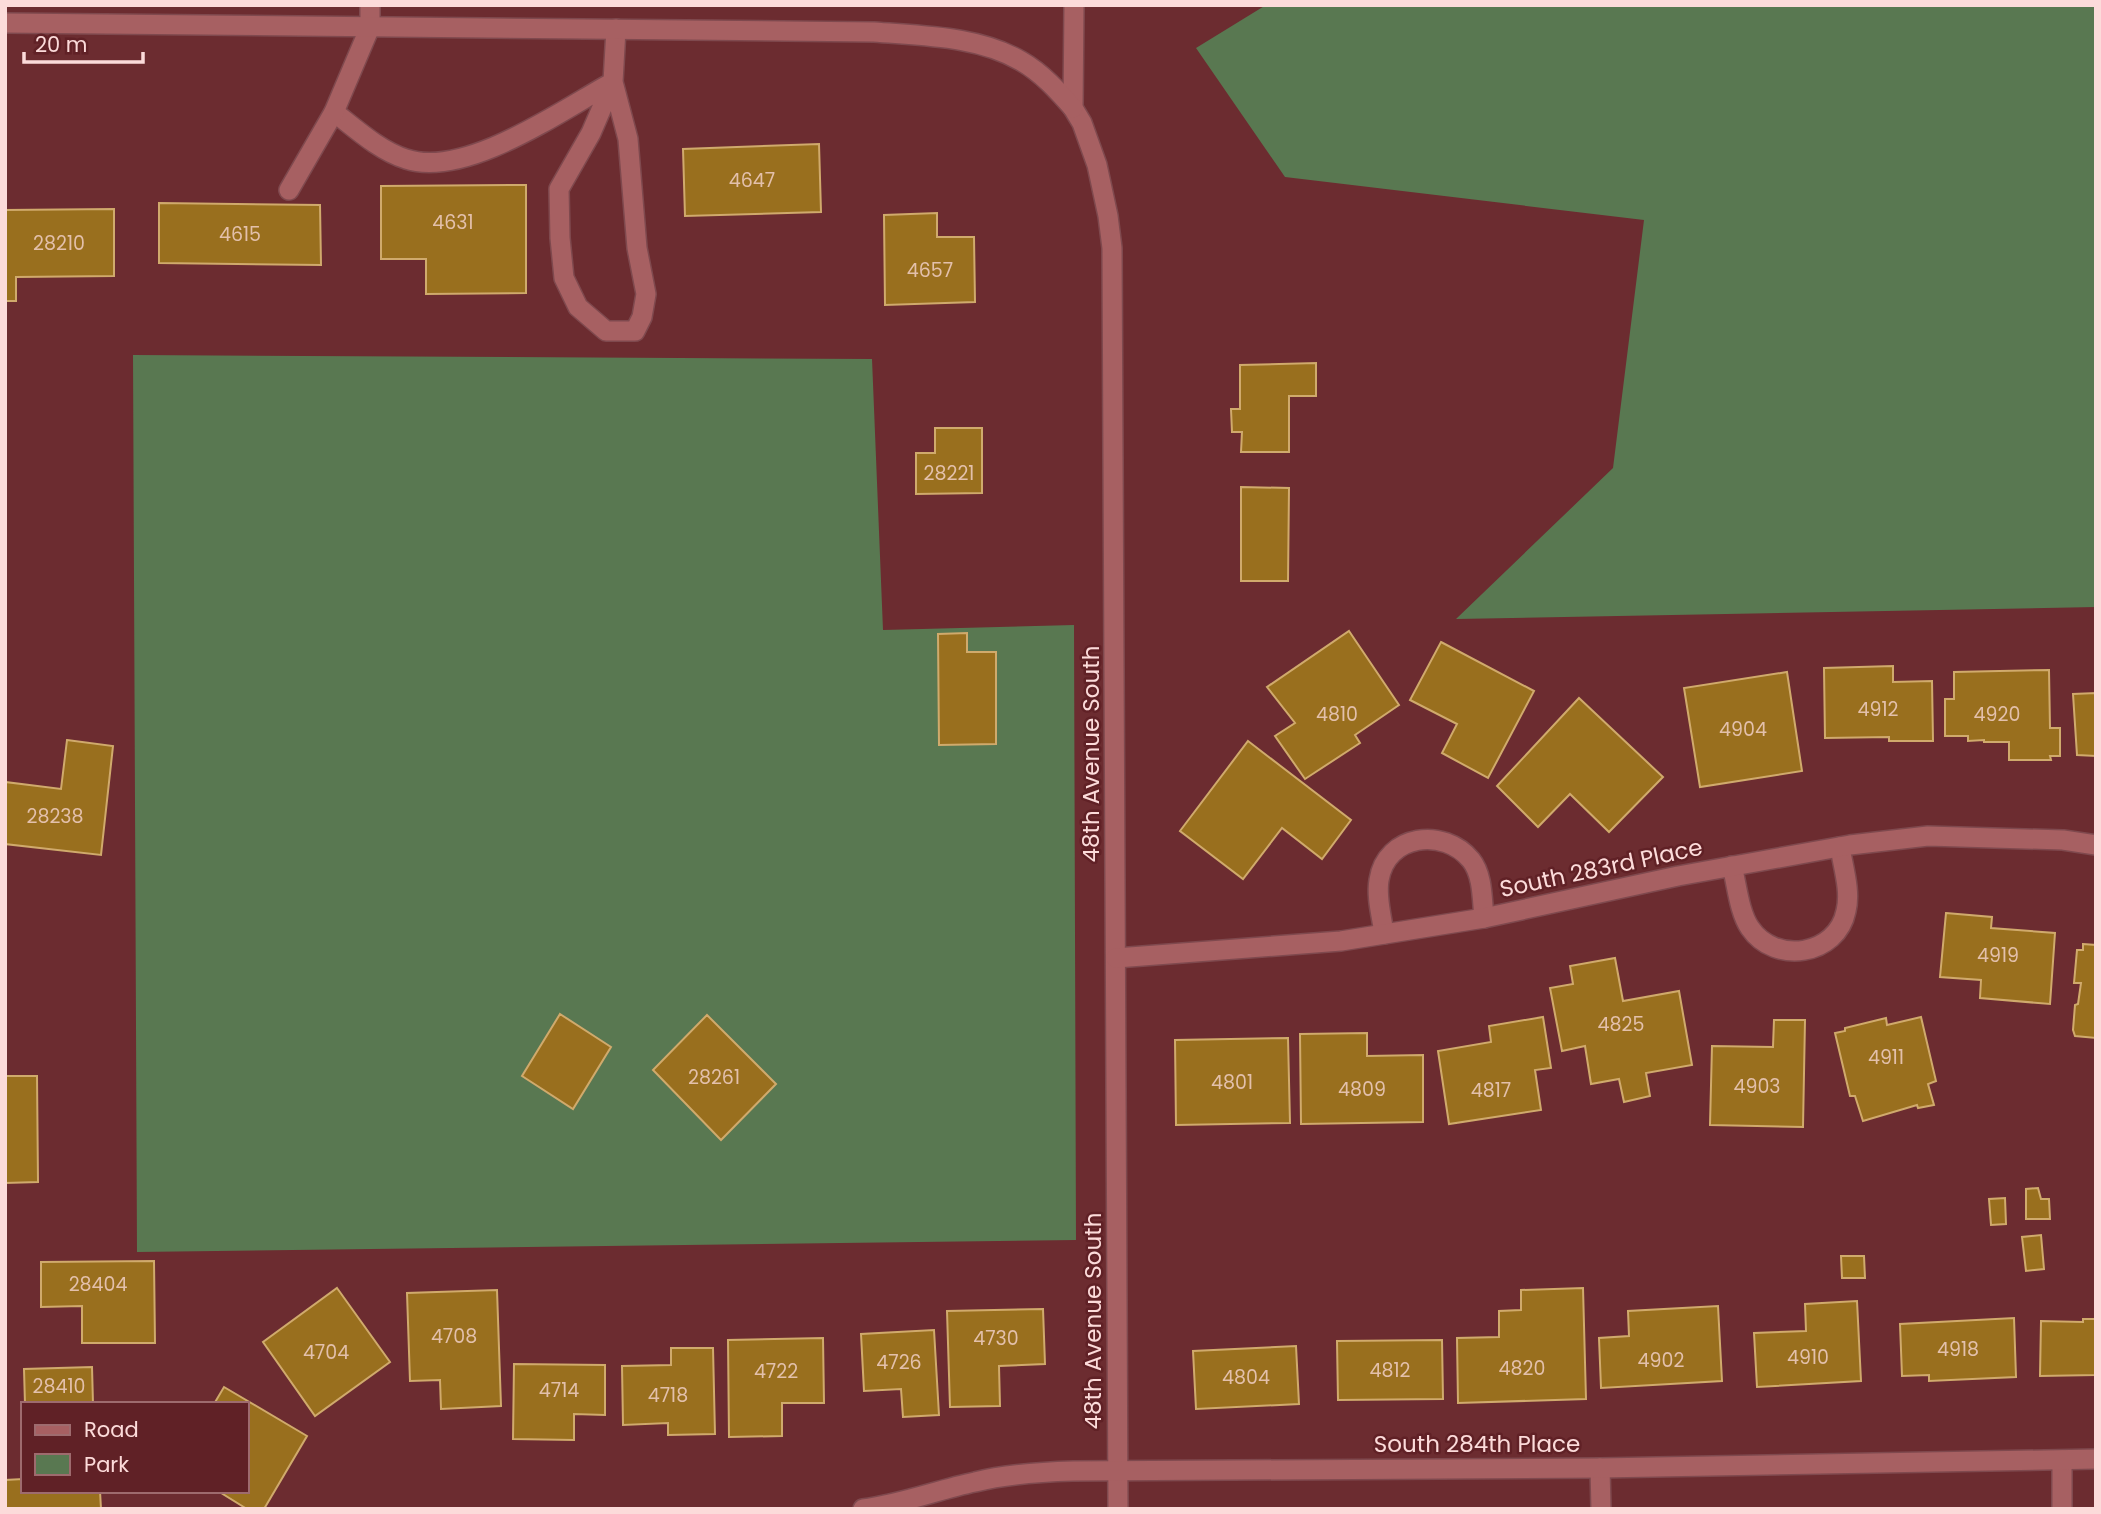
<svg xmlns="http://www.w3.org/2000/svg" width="2101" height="1514" viewBox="0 0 2101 1514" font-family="Poppins,sans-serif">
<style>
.green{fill:#597851}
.building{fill:#996f1e;stroke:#d0aa6c;stroke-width:2}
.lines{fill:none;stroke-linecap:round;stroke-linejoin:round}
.service-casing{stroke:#7f494e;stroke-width:22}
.minor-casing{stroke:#7f494e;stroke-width:22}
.service{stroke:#a76062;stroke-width:19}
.minor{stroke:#a76062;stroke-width:19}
.labels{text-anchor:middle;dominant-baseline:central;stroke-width:5;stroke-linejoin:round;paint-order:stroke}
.number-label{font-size:19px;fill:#e3c0ab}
.street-label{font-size:23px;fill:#fcdbda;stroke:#602126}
</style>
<rect width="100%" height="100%" fill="#6c2c30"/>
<!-- green -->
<g class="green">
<path d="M 1266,5 L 2096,5 L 2096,607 L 1456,619 L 1613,468 L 1644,220 L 1285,177 L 1196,48 Z"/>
<path d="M 133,355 L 872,359 L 883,630 L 1074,625 L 1076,1240 L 137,1252 Z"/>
</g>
<!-- building -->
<g class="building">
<path d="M 819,144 L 821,212 L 685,216 L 683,149 Z"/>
<path d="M 526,185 L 526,293 L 426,294 L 426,259 L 381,259 L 381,186 Z"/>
<path d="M 159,203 L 320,205 L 321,265 L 159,263 Z"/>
<path d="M 114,209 L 114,276 L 16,277 L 16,301 L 5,301 L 5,210 Z"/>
<path d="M 937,213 L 937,237 L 974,237 L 975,302 L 885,305 L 884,215 Z"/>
<path d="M 1316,363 L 1316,396 L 1289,396 L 1289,452 L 1241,452 L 1242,432 L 1232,432 L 1231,409 L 1240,409 L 1240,365 Z"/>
<path d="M 935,428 L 982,428 L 982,493 L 916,494 L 916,453 L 935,453 Z"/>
<path d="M 1241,487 L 1289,488 L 1288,581 L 1241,581 Z"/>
<path d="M 1349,631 L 1399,705 L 1355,735 L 1360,743 L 1305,779 L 1275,736 L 1295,723 L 1267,687 Z"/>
<path d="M 967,633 L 967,652 L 996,652 L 996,744 L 939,745 L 938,634 Z"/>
<path d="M 1441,642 L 1534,691 L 1488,778 L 1442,753 L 1457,724 L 1410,700 Z"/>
<path d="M 1893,666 L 1893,682 L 1932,681 L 1933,741 L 1889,741 L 1889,737 L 1825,738 L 1824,668 Z"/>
<path d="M 2049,670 L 2050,728 L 2060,728 L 2060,756 L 2050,756 L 2051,760 L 2009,760 L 2009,742 L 1984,742 L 1984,740 L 1968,741 L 1968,736 L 1945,736 L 1945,699 L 1954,699 L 1954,672 Z"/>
<path d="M 1787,672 L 1802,771 L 1700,787 L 1684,688 Z"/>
<path d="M 2096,693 L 2096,756 L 2077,755 L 2073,694 Z"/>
<path d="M 1579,698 L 1663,777 L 1609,832 L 1570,794 L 1538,827 L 1497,786 Z"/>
<path d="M 67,740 L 113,746 L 101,855 L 5,844 L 5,782 L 61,789 Z"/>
<path d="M 1248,741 L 1351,820 L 1322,859 L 1282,828 L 1243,879 L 1180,831 Z"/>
<path d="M 1946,913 L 1992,917 L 1991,928 L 2055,933 L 2050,1004 L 1980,998 L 1981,980 L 1940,977 Z"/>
<path d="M 2083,944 L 2096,945 L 2096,1038 L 2075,1036 L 2073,1030 L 2075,1005 L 2078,1004 L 2081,983 L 2074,983 L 2077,950 L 2083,950 Z"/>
<path d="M 1615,958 L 1623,1001 L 1679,991 L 1692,1065 L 1646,1073 L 1650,1096 L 1624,1102 L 1619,1079 L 1591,1084 L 1585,1046 L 1562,1051 L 1550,988 L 1573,984 L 1570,966 Z"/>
<path d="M 560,1014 L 611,1047 L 573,1109 L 522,1076 Z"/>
<path d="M 707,1015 L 776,1084 L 721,1140 L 653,1070 Z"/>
<path d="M 1543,1017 L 1551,1068 L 1535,1070 L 1541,1110 L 1449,1124 L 1438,1051 L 1491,1042 L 1489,1026 Z"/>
<path d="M 1921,1017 L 1936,1081 L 1928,1084 L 1934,1105 L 1918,1108 L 1917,1105 L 1863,1121 L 1855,1096 L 1850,1096 L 1835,1033 L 1845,1031 L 1845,1028 L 1886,1018 L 1887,1025 Z"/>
<path d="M 1774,1020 L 1805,1020 L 1803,1127 L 1710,1125 L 1712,1046 L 1773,1047 Z"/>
<path d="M 1367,1033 L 1367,1056 L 1423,1055 L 1423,1122 L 1301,1124 L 1300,1034 Z"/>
<path d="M 1288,1038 L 1290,1123 L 1176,1125 L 1175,1040 Z"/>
<path d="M 5,1076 L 37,1076 L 38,1182 L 5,1183 Z"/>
<path d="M 2038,1188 L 2041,1199 L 2049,1199 L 2050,1219 L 2026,1219 L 2026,1189 Z"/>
<path d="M 2005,1198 L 2006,1224 L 1991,1225 L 1989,1199 Z"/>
<path d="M 2041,1235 L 2044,1269 L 2026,1271 L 2022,1237 Z"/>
<path d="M 1841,1256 L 1864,1256 L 1865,1278 L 1842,1278 Z"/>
<path d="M 154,1261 L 155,1343 L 82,1343 L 82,1306 L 41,1307 L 41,1262 Z"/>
<path d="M 337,1288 L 390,1362 L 315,1416 L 263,1342 Z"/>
<path d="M 1583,1288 L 1586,1399 L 1458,1403 L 1457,1338 L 1499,1337 L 1499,1311 L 1521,1310 L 1521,1290 Z"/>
<path d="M 497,1290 L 501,1406 L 441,1409 L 440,1380 L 410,1381 L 407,1293 Z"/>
<path d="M 1857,1301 L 1861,1381 L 1757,1387 L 1754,1333 L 1806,1331 L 1805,1304 Z"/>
<path d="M 2095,1301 L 2096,1375 L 2040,1376 L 2041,1321 L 2083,1322 L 2083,1319 L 2095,1319 Z"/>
<path d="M 1718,1306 L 1722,1381 L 1601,1388 L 1599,1338 L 1629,1336 L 1628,1311 Z"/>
<path d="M 1043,1309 L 1045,1364 L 999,1366 L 1000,1406 L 950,1407 L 947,1311 Z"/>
<path d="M 2014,1318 L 2016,1377 L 1929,1381 L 1929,1375 L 1902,1376 L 1900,1324 Z"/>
<path d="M 934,1330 L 939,1415 L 903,1417 L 901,1389 L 864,1391 L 861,1334 Z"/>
<path d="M 823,1338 L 824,1403 L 782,1403 L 782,1436 L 729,1437 L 728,1340 Z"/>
<path d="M 1442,1340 L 1443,1399 L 1338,1400 L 1337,1341 Z"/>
<path d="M 1296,1346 L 1299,1404 L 1196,1409 L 1193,1351 Z"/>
<path d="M 671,1348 L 713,1348 L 715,1434 L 668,1435 L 668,1423 L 623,1425 L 622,1366 L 671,1365 Z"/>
<path d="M 514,1364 L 605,1365 L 605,1415 L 574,1414 L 574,1440 L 513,1439 Z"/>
<path d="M 92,1367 L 93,1404 L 25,1404 L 24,1369 Z"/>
<path d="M 224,1387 L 307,1436 L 264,1509 L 247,1509 L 218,1491 L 247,1491 L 247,1404 L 214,1404 Z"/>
<path d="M 23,1479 L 23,1491 L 100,1491 L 101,1509 L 5,1509 L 5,1480 Z"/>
</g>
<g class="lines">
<!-- service casing -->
<g class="service-casing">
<g id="service">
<path d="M 334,112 C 356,129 380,151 406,159 C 465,179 562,110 613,82 L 628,139 L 637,248 L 646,294 L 642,317 L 635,331 L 606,331 L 578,307 L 564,278 L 560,238 L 559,189 L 591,133 L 613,82 L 616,29"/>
<path d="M 289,190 L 334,112 L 370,27 L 370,5"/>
</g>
</g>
<!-- minor casing -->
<g class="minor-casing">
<g id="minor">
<path d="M 1074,5 L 1073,108 L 1082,123 L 1097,165 L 1108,216 L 1112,248 L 1118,1509"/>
<path d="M 5,23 L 874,32 C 923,36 978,36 1021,61 C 1042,73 1058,91 1073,108"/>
<path d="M 1732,866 C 1737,885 1739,912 1750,928 C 1775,965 1837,956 1846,911 C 1851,891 1843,867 1840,847"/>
<path d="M 1384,934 C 1382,917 1376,898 1379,880 C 1386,834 1444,827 1471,860 C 1483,875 1482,899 1484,918"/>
<path d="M 1116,958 L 1341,941 L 1484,918 L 1678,876 L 1850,845 L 1928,836 L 2063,840 L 2096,845"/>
<path d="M 2062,1460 L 2062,1509"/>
<path d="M 1600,1468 L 1601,1509"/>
<path d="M 863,1509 C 902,1504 937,1490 975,1482 C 1007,1474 1040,1472 1073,1471 L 1600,1468 L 2096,1459"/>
</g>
</g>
<!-- service -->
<use href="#service" class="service"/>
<!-- minor -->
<use href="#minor" class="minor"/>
</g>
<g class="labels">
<!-- number labels -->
<g class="number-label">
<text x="752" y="180">4647</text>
<text x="453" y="222">4631</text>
<text x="240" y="234">4615</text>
<text x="59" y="243">28210</text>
<text x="930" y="270">4657</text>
<text x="949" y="473">28221</text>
<text x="1878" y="709">4912</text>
<text x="1337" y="714">4810</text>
<text x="1997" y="714">4920</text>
<text x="1743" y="729">4904</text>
<text x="55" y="816">28238</text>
<text x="1998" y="955">4919</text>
<text x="1621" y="1024">4825</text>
<text x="1886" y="1057">4911</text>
<text x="714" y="1077">28261</text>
<text x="1232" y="1082">4801</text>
<text x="1757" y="1086">4903</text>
<text x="1362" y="1089">4809</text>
<text x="1491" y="1090">4817</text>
<text x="98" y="1284">28404</text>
<text x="454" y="1336">4708</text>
<text x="996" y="1338">4730</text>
<text x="1958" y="1349">4918</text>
<text x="326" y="1352">4704</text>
<text x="1808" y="1357">4910</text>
<text x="1661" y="1360">4902</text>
<text x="899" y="1362">4726</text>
<text x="1522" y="1368">4820</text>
<text x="1390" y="1370">4812</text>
<text x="776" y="1371">4722</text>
<text x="1246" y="1377">4804</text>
<text x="59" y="1386">28410</text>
<text x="559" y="1390">4714</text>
<text x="668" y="1395">4718</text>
</g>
<!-- street labels -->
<g class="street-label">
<text transform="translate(1091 754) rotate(-90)">48th Avenue South</text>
<text transform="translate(1601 868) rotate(-12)">South 283rd Place</text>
<text transform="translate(1093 1321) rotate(-90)">48th Avenue South</text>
<text x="1477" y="1444">South 284th Place</text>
</g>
</g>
<!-- border -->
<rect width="2101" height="1514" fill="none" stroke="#fcdbda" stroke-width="14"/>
<!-- legend -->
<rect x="21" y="1402" width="228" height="91" fill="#602126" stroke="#9e6b6e" stroke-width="2"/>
<rect x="35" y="1425" width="35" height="10" fill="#a76062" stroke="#9e6b6e" stroke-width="2"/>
<text x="84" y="1437" font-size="21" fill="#fcdbda">Road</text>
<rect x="35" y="1454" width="35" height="21" fill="#597851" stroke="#9e6b6e" stroke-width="2"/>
<text x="84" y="1472" font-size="21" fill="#fcdbda">Park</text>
<!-- scale -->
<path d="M24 52v10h119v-10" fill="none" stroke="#fcdbda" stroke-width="3.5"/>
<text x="35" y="52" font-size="21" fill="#fcdbda" stroke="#602126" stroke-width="5" paint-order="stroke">20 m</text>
</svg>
